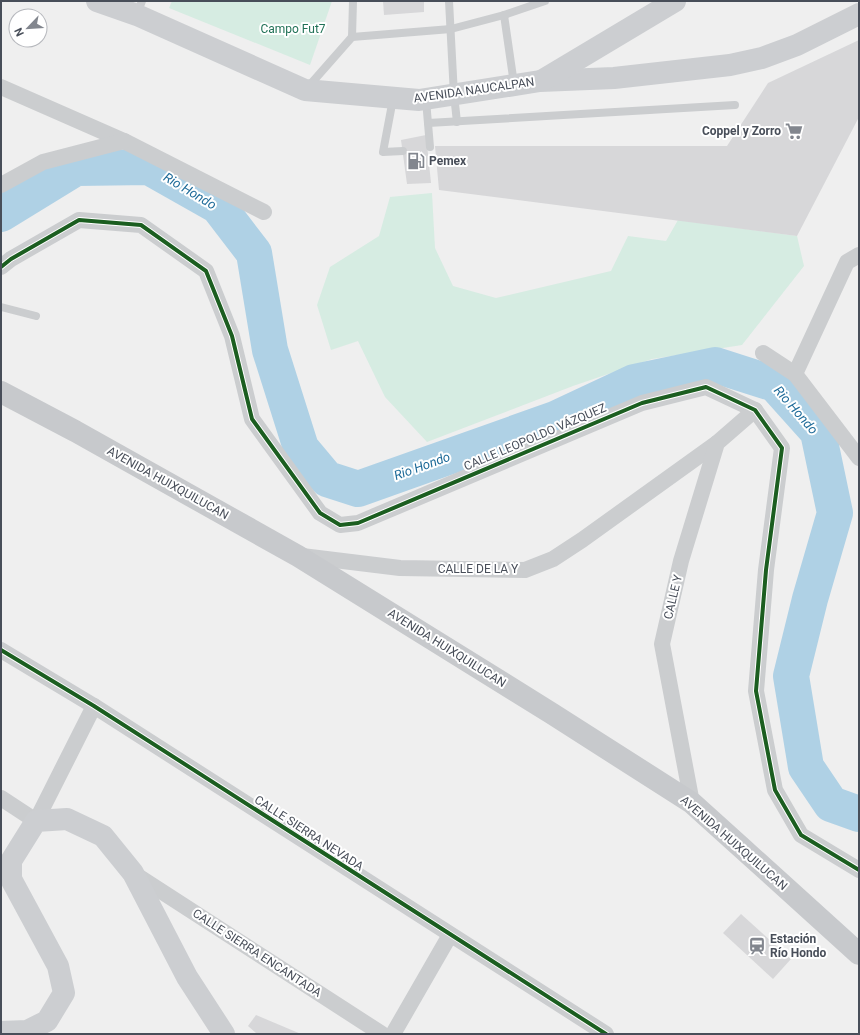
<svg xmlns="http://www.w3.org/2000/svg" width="860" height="1035" viewBox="0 0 860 1035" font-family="Roboto,sans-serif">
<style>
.green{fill:#d6ece2}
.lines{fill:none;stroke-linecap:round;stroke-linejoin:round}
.river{stroke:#afd1e5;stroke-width:36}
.building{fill:#d7d7d9}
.lane{stroke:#cbcdcf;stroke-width:8}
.street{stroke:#cbcdcf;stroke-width:16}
.secondary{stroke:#ccced1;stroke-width:22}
.primary{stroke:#c7c9cc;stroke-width:22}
.cycleway-casing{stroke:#fff;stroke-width:6}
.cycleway{stroke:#1b5e20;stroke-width:4}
.labels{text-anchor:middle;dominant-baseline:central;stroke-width:4;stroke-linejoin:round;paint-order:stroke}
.park-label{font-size:12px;fill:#217257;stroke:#fff}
.street-label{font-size:12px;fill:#484e59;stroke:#fff}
.poi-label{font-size:12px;font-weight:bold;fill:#484e59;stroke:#fff;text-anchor:start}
.water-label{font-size:13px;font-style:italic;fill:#1d6a98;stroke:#fff}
</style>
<rect width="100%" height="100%" fill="#efefef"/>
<!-- green -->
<g class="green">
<path d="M 172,1 L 332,1 L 310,65 L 169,8 Z"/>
<path d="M 432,193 L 435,248 L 453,286 L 496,298 L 611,271 L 628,236 L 666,241 L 678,220 L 797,236 L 804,266 L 742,345 L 652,359 L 573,386 L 427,442 L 385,397 L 358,341 L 331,350 L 317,305 L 330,267 L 379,236 L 390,197 Z"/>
</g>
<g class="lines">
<!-- river -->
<path class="river" d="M 1,214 L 76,168 L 149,167 L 218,206 L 254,253 L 270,350 L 301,448 L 327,479 L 358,489 L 555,419 L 634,382 L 715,365 L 775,384 L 818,432 L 835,513 L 810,599 L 791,676 L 806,767 L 831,804 L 859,814"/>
</g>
<!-- building -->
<g class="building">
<path d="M 383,1 L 424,1 L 424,12 L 384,15 Z"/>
<path d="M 859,40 L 859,117 L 797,236 L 439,190 L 435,146 L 727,146 L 768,83 Z"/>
<path d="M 426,135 L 431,183 L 407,184 L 401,140 Z"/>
<path d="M 741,914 L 791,959 L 773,979 L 723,933 Z"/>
<path d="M 256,1015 L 301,1034 L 257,1034 L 248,1026 Z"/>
</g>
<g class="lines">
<!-- lane -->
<g class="lane">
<path d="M 449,1 L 454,95 L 457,122"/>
<path d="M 137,14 L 142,1"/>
<path d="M 504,15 L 514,84"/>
<path d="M 352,37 L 451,29 L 504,15 L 545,1"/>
<path d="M 308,87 L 352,37 L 353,1"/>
<path d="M 393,99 L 383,152 L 403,151"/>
<path d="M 426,100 L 430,147"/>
<path d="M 428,123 L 735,105"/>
<path d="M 1,307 L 36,316"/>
</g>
<!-- street -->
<g class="street">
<path d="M 1,87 L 124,141 L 264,212"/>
<path d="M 1,185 L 43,162 L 124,141"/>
<path d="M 1,267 L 11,259 L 79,220 L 141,225 L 206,271 L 232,336 L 252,419 L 320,513 L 340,525 L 358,523 L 642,403 L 706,387 L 755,410 L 782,448 L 766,570 L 756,691 L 775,790 L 801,835 L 859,870"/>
<path d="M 763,353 L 795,374 L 859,458"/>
<path d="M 795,374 L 847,262 L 859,255"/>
<path d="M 302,556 L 400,568 L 525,570 L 553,559 L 582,540 L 717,443"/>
<path d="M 1,650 L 94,706 L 606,1034"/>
<path d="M 1,798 L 36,821 L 94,706"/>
<path d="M 692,803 L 662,644 L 681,561 L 717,443 L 755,410"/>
<path d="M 133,873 L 382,1034"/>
<path d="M 393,1034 L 450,935"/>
</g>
<!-- secondary -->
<g class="secondary">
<path d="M 97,1 L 137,15 L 305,90 L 419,100 L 540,81 L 614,78 L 730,65 L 762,58 L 797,45 L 859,14"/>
<path d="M 543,80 L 675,1"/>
<path d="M 1,1032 L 27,1031 L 47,1021 L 64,993 L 58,966 L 11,879 L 11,861 L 36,821 L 67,819 L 103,836 L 133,873 L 187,977 L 224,1034"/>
</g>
<!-- primary -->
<path class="primary" d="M 1,392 L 75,431 L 298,556 L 551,713 L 692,803 L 743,849 L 859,954"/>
<!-- cycleway casing -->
<g class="cycleway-casing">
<g id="cycleway">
<path d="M 1,267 L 11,259 L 79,220 L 141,225 L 206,271 L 232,336 L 252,419 L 320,513 L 340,525 L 358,523 L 642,403 L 706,387 L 755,410 L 782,448 L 766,570 L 756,691 L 775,790 L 801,835 L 859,870"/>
<path d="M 1,650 L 94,706 L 606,1034"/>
</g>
</g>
<!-- cycleway -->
<use href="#cycleway" class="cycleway"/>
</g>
<!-- icons -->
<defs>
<g id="supermarket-bare" transform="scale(1.38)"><path d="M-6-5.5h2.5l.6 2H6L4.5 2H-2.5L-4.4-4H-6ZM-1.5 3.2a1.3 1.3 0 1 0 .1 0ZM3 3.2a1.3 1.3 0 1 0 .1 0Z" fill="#82868e" stroke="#fff" stroke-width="2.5" paint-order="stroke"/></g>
<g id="fuel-bare" transform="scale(1.38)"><path d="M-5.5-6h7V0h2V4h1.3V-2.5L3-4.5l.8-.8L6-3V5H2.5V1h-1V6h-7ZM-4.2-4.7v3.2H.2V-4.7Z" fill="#82868e" stroke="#fff" stroke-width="2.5" paint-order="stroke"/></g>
<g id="station-bare" transform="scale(1.38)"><path d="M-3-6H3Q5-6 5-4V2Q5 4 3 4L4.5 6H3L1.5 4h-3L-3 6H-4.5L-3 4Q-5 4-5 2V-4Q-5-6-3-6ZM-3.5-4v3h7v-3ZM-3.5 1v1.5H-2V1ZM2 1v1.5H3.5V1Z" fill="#82868e" stroke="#fff" stroke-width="2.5" paint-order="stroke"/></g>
</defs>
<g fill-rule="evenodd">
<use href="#supermarket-bare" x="794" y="131"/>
<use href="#fuel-bare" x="416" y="161"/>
<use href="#station-bare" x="757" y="946"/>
</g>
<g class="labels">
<!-- park labels -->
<g class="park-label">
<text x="293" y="29">Campo Fut7</text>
</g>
<!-- street labels -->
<g class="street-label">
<text transform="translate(474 90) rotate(-8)">AVENIDA NAUCALPAN</text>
<text transform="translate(535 437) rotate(-23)">CALLE LEOPOLDO VÁZQUEZ</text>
<text transform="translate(168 483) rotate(29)">AVENIDA HUIXQUILUCAN</text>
<text x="478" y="569">CALLE DE LA Y</text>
<text transform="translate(673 597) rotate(-77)">CALLE Y</text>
<text transform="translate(447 648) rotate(32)">AVENIDA HUIXQUILUCAN</text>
<text transform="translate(309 833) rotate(33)">CALLE SIERRA NEVADA</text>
<text transform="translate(734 843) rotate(41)">AVENIDA HUIXQUILUCAN</text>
<text transform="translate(257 953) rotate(33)">CALLE SIERRA ENCANTADA</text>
</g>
<!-- poi labels -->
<g class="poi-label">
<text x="781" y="131" text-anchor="end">Coppel y Zorro</text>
<text x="429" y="161">Pemex</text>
<text x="770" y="939">Estación<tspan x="770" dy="14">Río Hondo</tspan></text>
</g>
<!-- water labels -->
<g class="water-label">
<text transform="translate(190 191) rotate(31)">Rio Hondo</text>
<text transform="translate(796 410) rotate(49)">Rio Hondo</text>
<text transform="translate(422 466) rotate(-20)">Rio Hondo</text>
</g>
</g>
<!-- border -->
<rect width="860" height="1035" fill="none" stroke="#484e59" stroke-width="4"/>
<!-- north arrow -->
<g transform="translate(28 28) rotate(245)"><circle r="19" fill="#ffffff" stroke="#b6b8bd"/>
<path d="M0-3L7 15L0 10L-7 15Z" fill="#82868e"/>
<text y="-6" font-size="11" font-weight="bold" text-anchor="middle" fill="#484e59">N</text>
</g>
</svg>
